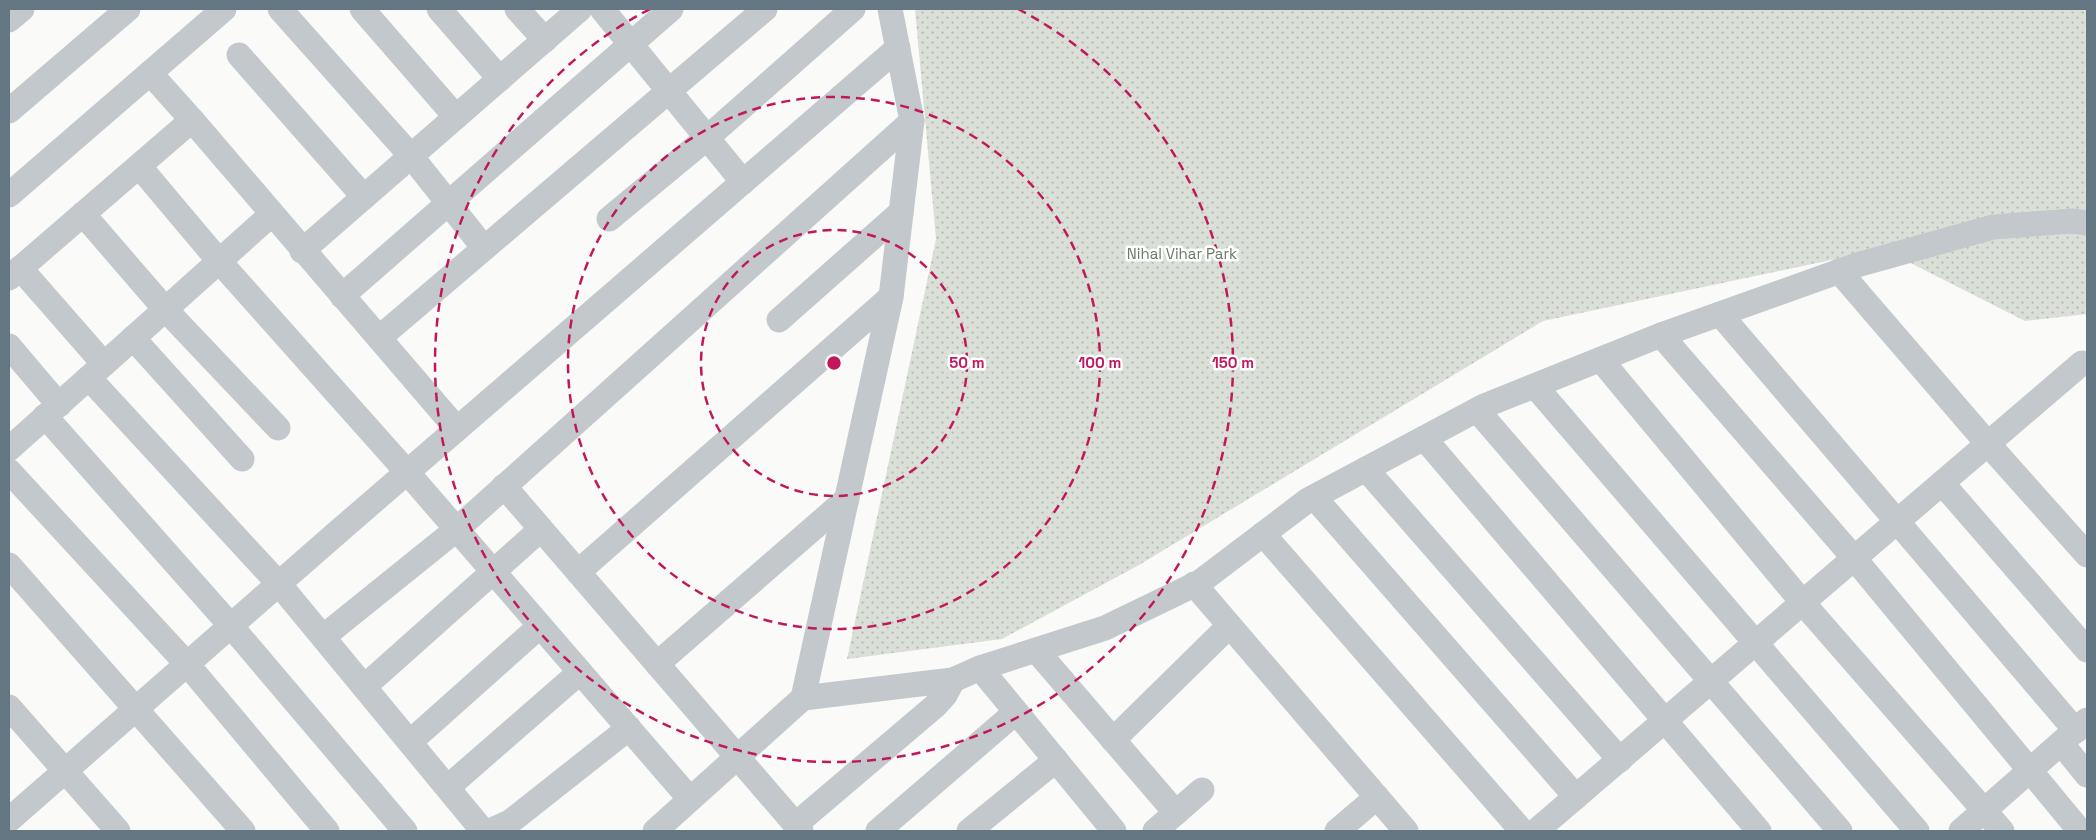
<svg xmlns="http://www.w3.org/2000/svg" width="2096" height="840" viewBox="0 0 2096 840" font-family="'Space Grotesk',sans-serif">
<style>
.grass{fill:url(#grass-dots)}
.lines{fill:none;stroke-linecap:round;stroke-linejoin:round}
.minor{stroke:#c3c8cc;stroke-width:25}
.ring{fill:none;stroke:#c2185b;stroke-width:2.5;stroke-dasharray:9 6}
.labels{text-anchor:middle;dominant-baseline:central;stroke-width:5;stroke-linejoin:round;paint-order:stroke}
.park-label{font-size:15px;fill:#687a64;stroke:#fff}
.centre{fill:#c2185b;stroke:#fff;stroke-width:2.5}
.ring-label{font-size:15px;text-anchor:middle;font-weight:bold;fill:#c2185b;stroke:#fff;stroke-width:5;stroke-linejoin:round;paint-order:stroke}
</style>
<defs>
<pattern id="grass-dots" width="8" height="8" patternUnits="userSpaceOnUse" patternTransform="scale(1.25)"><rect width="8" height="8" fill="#dadfd7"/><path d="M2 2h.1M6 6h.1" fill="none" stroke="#b4b9b4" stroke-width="1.8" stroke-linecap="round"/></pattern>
</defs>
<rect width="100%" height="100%" fill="#fafaf8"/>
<!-- grass -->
<path class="grass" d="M 915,9 L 2087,9 L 2087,314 L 2025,321 L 1883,249 L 1543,321 L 1139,565 L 1002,639 L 847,659 L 936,239 Z"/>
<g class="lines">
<!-- minor -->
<g class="minor">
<path d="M 280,9 L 411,156 L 484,248"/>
<path d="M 362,9 L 456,117"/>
<path d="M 439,9 L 500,79"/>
<path d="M 517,9 L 545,40"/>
<path d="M 602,9 L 743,182"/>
<path d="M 9,20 L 22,9"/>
<path d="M 239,55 L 364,197"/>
<path d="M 150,73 L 192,120"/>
<path d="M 9,111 L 128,9"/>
<path d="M 139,166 L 219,261 L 407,472 L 690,799"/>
<path d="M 9,195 L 224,9"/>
<path d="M 83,214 L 165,309 L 278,428"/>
<path d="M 609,219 L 708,137 L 853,9"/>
<path d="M 302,251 L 580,9"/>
<path d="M 20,268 L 104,364"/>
<path d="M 1839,271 L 1988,444 L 2087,555"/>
<path d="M 9,278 L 192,120 L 457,429"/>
<path d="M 342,296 L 671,9"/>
<path d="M 1720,314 L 2076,731"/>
<path d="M 779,320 L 901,212"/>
<path d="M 1661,335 L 1854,558 L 2080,831"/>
<path d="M 133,338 L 242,459"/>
<path d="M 379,338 L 765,9"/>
<path d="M 9,346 L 59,405"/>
<path d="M 1601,360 L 1803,603 L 2002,831"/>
<path d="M 89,378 L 279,584 L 483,831"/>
<path d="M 1535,386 L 1917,831"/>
<path d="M 1477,410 L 1840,831"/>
<path d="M 45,416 L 231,626 L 405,831"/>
<path d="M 1424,438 L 1759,831"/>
<path d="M 9,449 L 272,214"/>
<path d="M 1366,469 L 1620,760"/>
<path d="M 9,471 L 187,664 L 327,831"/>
<path d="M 1942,483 L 2087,650"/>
<path d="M 504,486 L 801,831"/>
<path d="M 1314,497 L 1576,797"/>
<path d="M 1263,534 L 1522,831"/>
<path d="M 9,565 L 243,831"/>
<path d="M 578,572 L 891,297"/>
<path d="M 1194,584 L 1406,831"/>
<path d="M 323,637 L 457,529 L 912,121"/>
<path d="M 1036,650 L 1176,813"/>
<path d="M 657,664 L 847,499"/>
<path d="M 980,668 L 1114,831"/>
<path d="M 364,687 L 541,529"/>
<path d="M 803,698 L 953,680 L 980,668 L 1105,628 L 1200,582 L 1308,500 L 1484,406 L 1661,335 L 1857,265 L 1993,227 L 2072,221 L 2087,223"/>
<path d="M 9,707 L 118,831"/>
<path d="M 1113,740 L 1229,626"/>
<path d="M 410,742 L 540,626"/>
<path d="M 2061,743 L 2087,775"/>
<path d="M 448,787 L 580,672"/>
<path d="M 9,820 L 339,531 L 898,48"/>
<path d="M 795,825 L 935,706 L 945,695 L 953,680"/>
<path d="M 490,831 L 510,822 L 629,728"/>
<path d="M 655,831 L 803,698 L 891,297 L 912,121 L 890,9"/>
<path d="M 878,831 L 1016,712"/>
<path d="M 969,831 L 1056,760"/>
<path d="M 1155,831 L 1202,790"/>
<path d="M 1337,831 L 1377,797"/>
<path d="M 1536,831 L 2082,363"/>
<path d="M 1961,831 L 2087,720"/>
</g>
</g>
<!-- distance rings -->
<g class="ring">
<circle cx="834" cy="363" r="133"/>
<circle cx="834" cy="363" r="266"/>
<path d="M1018 9A399 399 0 1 1 650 9"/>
</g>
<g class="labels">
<!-- park labels -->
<g class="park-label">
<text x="1182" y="253">Nihal Vihar Park</text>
</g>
</g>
<circle cx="834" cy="363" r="8" class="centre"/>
<g class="ring-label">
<text x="967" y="368">50 m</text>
<text x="1100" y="368">100 m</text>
<text x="1233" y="368">150 m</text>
</g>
<!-- border -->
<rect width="2096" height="840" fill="none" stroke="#657683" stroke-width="20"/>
</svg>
